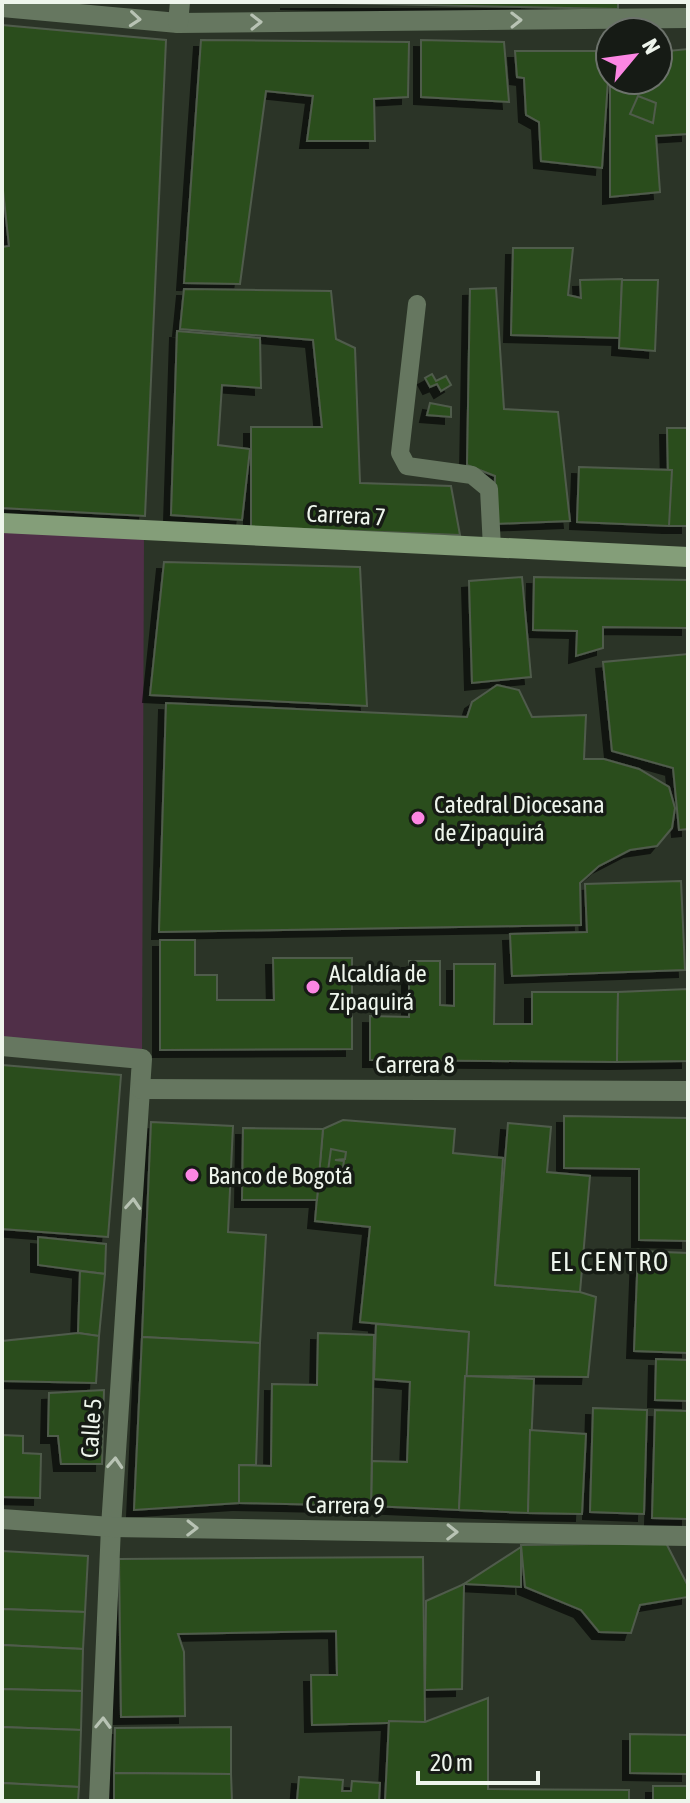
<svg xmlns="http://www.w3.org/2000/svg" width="690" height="1803" viewBox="0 0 690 1803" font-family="'Asap Condensed',sans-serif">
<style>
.green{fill:#502f48}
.building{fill:#2b4e1b;stroke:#505b4c;stroke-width:2;filter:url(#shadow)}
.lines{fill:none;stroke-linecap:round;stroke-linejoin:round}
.lane{stroke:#667760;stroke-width:18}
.street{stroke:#667760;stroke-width:20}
.secondary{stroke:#849e79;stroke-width:20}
.oneway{stroke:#b8c3b4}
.poi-dot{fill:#fc86e3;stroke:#161b15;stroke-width:3}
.labels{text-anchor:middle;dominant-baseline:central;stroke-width:7;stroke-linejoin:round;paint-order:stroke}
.street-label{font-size:24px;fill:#eef5ec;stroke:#161b15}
.poi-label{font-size:24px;fill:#eef5ec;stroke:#161b15;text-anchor:start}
.neighbourhood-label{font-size:26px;letter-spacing:2px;fill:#eef5ec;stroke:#161b15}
</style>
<defs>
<filter id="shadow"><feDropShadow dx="-7" dy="7" stdDeviation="0" flood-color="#0009"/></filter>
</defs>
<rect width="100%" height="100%" fill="#2b3427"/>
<!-- green -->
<path class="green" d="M 2,523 L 144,531 L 142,1059 L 2,1046 Z"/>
<!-- building -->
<g class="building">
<path d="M 287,2 L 618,2 L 618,9 Z"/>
<path d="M 2,25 L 166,40 L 145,516 L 2,508 L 2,247 L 9,246 L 2,181 Z"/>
<path d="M 201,40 L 409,42 L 408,97 L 374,99 L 375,141 L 307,141 L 313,96 L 266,91 L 240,284 L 184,283 Z"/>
<path d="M 421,40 L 504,42 L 509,102 L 421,97 Z"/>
<path d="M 688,49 L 688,134 L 656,136 L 660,192 L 610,197 L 610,80 L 658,80 L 658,52 Z"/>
<path d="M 515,51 L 610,51 L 602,168 L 541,161 L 539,122 L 526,115 L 524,78 L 517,77 Z"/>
<path d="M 638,96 L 656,103 L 653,123 L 630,114 Z"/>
<path d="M 513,248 L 573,248 L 568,295 L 581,298 L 580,280 L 622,279 L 620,338 L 511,335 Z"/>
<path d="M 622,280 L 658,280 L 655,351 L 619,348 Z"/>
<path d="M 496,288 L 504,409 L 558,412 L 570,521 L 494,524 L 495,476 L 467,465 L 470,289 Z"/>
<path d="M 184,289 L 331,291 L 336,339 L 355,348 L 360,483 L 451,486 L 460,535 L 251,527 L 251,427 L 322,427 L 313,340 L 180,329 Z"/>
<path d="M 177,331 L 260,338 L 261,388 L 222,385 L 218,445 L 250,449 L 242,520 L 171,515 Z"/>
<path d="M 432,374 L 436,381 L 446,376 L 451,385 L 441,391 L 437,384 L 430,387 L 425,378 Z"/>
<path d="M 430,403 L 451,407 L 451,417 L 427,415 Z"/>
<path d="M 667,428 L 688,428 L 688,526 L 669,526 Z"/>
<path d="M 579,467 L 672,470 L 669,526 L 577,522 Z"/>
<path d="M 164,562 L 360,567 L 367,706 L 150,695 Z"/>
<path d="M 522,577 L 531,677 L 472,683 L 469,581 Z"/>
<path d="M 534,577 L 688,580 L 688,628 L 603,627 L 603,648 L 576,656 L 577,631 L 533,630 Z"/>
<path d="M 688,654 L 688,829 L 679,830 L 673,768 L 612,751 L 603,662 Z"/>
<path d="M 497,685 L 519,690 L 532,717 L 586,715 L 584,759 L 604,759 L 639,769 L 669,787 L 675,808 L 672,828 L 657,846 L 630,850 L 599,866 L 580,883 L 581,925 L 159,932 L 166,703 L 467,717 L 472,702 Z"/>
<path d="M 681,881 L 685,970 L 512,976 L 510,934 L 587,932 L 585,884 Z"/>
<path d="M 160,940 L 195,940 L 195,975 L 217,975 L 217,1000 L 274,1000 L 273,958 L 352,958 L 352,1049 L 160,1050 Z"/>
<path d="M 409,961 L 440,961 L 440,1005 L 454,1006 L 454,964 L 495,964 L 494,1024 L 532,1024 L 532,992 L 618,992 L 617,1062 L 370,1060 L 370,1016 L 409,1017 Z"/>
<path d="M 688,989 L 688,1061 L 617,1062 L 618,992 Z"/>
<path d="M 2,1065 L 121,1075 L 108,1237 L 2,1229 Z"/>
<path d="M 564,1116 L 688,1118 L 688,1241 L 639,1240 L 639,1169 L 564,1168 Z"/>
<path d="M 343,1120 L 455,1129 L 453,1153 L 503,1158 L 495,1285 L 580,1292 L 596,1297 L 588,1377 L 465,1376 L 469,1332 L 360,1322 L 370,1227 L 315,1221 L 323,1129 Z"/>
<path d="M 151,1122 L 233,1126 L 228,1232 L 266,1235 L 260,1343 L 142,1337 Z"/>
<path d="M 508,1123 L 551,1127 L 547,1172 L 590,1176 L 580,1292 L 495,1285 Z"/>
<path d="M 243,1128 L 323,1129 L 317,1200 L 242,1200 Z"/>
<path d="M 331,1149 L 346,1152 L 345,1159 L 335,1160 L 344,1161 L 342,1173 L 328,1171 Z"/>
<path d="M 38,1237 L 106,1244 L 105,1274 L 38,1265 Z"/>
<path d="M 638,1251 L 688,1253 L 688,1353 L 634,1351 Z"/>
<path d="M 80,1271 L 105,1274 L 99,1336 L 78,1333 Z"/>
<path d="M 376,1324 L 469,1332 L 459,1510 L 371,1506 L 372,1461 L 407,1462 L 410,1382 L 374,1379 Z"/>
<path d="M 78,1333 L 99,1336 L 96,1383 L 2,1381 L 2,1341 Z"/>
<path d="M 318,1333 L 374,1335 L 371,1506 L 239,1503 L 239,1465 L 271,1466 L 272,1384 L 317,1385 Z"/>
<path d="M 142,1337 L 260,1343 L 256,1465 L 239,1465 L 239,1503 L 134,1510 Z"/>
<path d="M 656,1359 L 688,1360 L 688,1401 L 655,1400 Z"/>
<path d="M 465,1376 L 534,1379 L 528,1513 L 459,1510 Z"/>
<path d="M 104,1390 L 102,1464 L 61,1464 L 58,1436 L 48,1436 L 49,1393 Z"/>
<path d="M 593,1408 L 647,1410 L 644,1514 L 590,1512 Z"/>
<path d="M 655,1410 L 688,1411 L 688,1519 L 652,1518 Z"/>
<path d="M 530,1430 L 586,1434 L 582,1514 L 528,1513 Z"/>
<path d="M 2,1435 L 23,1436 L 23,1453 L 41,1454 L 40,1498 L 2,1497 Z"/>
<path d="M 666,1543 L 688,1586 L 688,1597 L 640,1605 L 631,1633 L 599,1632 L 581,1610 L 525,1587 L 521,1545 Z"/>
<path d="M 521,1547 L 521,1587 L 464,1584 Z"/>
<path d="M 2,1551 L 88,1556 L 85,1612 L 2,1609 Z"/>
<path d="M 423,1557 L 425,1722 L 312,1725 L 311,1675 L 337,1675 L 336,1631 L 178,1634 L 184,1652 L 185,1716 L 121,1717 L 119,1559 Z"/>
<path d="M 464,1584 L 462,1689 L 425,1690 L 426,1601 Z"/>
<path d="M 2,1609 L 85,1612 L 83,1649 L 2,1645 Z"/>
<path d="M 2,1645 L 83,1649 L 82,1691 L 2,1689 Z"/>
<path d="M 2,1689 L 82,1691 L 81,1730 L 2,1727 Z"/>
<path d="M 488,1698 L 488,1789 L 629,1790 L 629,1801 L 385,1801 L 389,1721 L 425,1722 Z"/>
<path d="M 2,1727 L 81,1730 L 79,1787 L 2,1783 Z"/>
<path d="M 231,1727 L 231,1774 L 114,1773 L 115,1728 Z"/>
<path d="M 630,1734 L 688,1735 L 688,1774 L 630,1773 Z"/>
<path d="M 114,1773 L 231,1774 L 232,1801 L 114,1801 Z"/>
<path d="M 299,1777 L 343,1780 L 342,1791 L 351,1791 L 352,1781 L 380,1783 L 379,1801 L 297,1801 Z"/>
<path d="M 2,1783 L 79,1787 L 78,1801 L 2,1801 Z"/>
<rect x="653" y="1786" width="35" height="15"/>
</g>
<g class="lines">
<!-- lane -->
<path class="lane" d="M 417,304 L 400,453 L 407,466 L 472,475 L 489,489 L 492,548"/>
<!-- street -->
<g class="street">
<path d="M 2,7 L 178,23 L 688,18"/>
<path d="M 178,23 L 180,2"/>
<path d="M 2,1046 L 142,1059 L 111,1527 L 99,1801"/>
<path d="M 141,1089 L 688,1091"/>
<path d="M 2,1519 L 111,1527 L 688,1536"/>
</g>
<!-- secondary -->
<path class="secondary" d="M 2,523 L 688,557"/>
</g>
<!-- one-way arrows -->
<defs><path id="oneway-chevron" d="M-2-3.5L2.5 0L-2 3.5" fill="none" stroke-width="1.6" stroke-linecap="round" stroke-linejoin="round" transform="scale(2)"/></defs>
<g class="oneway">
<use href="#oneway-chevron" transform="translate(135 19) rotate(5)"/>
<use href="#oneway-chevron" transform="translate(516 20) rotate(-1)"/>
<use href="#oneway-chevron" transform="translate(256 22) rotate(-1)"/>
<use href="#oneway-chevron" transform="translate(133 1204) rotate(-86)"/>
<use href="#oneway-chevron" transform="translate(115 1463) rotate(-86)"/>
<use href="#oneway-chevron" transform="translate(192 1528) rotate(1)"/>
<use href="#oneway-chevron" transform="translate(452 1532) rotate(1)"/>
<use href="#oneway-chevron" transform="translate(103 1723) rotate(-88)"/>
</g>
<!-- markers -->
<g class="poi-dot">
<circle cx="418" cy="818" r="8"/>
<circle cx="313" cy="987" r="8"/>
<circle cx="192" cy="1175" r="8"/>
</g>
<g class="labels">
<!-- street labels -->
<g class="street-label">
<text transform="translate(346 515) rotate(3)">Carrera 7</text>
<text x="415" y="1064">Carrera 8</text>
<text transform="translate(91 1428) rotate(-86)">Calle 5</text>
<text transform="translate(345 1505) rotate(1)">Carrera 9</text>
</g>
<!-- poi labels -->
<g class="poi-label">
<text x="434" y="804">Catedral Diocesana<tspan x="434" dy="28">de Zipaquirá</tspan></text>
<text x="329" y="973">Alcaldía de<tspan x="329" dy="28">Zipaquirá</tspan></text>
<text x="208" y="1175">Banco de Bogotá</text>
</g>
<!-- neighbourhood labels -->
<g class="neighbourhood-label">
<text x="610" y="1262">EL CENTRO</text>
</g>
</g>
<!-- border -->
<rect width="690" height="1803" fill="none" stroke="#eef5ec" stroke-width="8"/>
<!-- north arrow -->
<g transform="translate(634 56) rotate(61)"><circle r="38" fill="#161b15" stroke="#6c726b" stroke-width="2"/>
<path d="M0-6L14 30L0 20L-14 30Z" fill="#fc86e3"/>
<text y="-12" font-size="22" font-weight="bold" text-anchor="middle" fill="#eef5ec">N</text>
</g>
<!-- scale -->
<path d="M418 1771v12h120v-12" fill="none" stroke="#eef5ec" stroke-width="4"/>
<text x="430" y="1771" font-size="24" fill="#eef5ec" stroke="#161b15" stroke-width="6" paint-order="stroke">20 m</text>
</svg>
